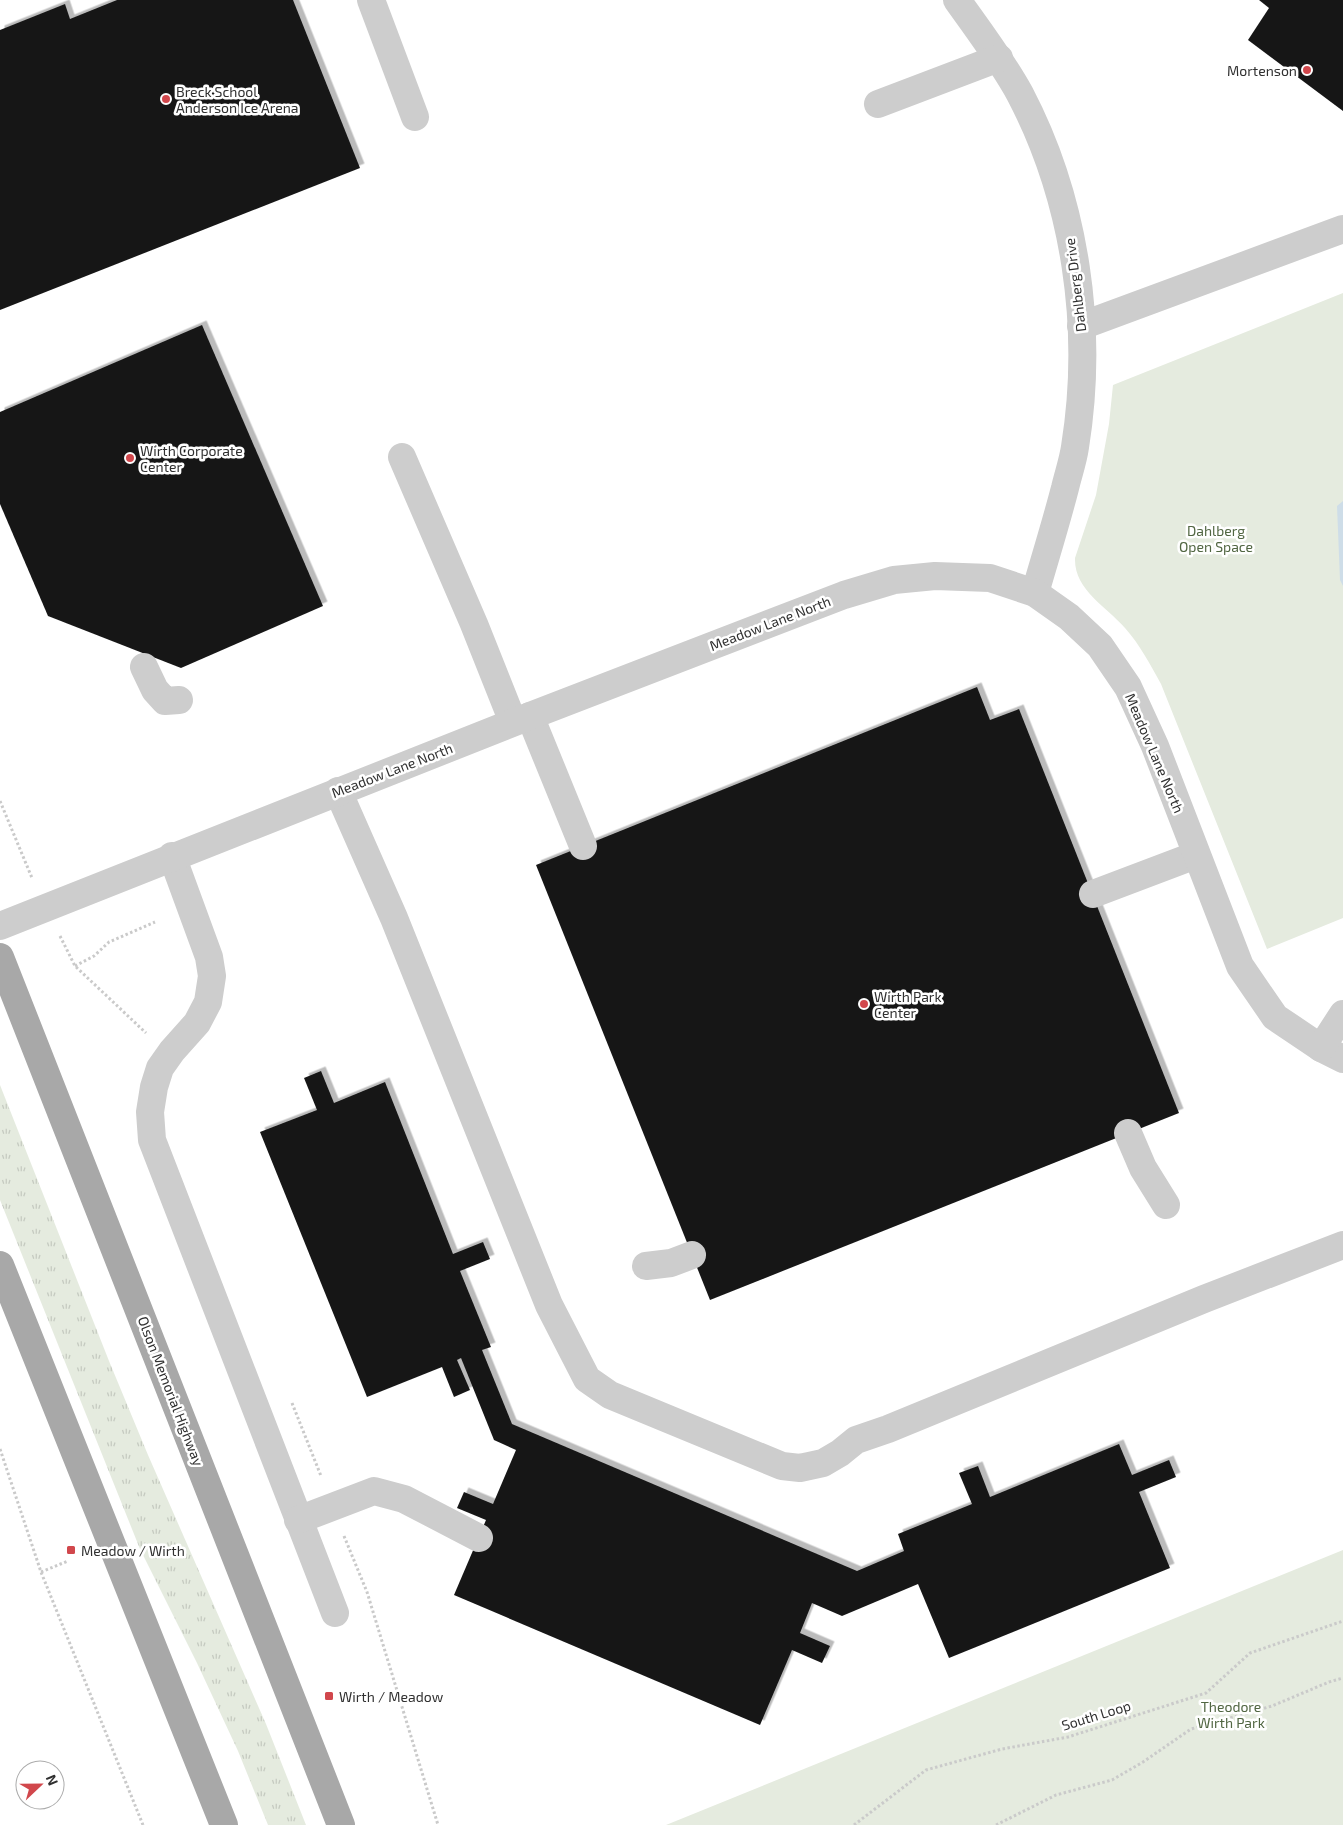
<svg xmlns="http://www.w3.org/2000/svg" width="1343" height="1825" viewBox="0 0 1343 1825" font-family="'Exo 2',sans-serif">
<style>
.grass{fill:url(#grass-tufts)}
.park{fill:#e5ebdf}
.water{fill:#cedde8}
.building{fill:#171717;filter:url(#shadow)}
.lines{fill:none;stroke-linecap:round;stroke-linejoin:round}
.path{stroke:#cacaca;stroke-width:3;stroke-dasharray:2.5 2.5;stroke-linecap:butt}
.minor{stroke:#cdcdcd;stroke-width:28}
.major{stroke:#a8a8a8;stroke-width:28}
.poi-dot{fill:#d1474c;stroke:#fff;stroke-width:2}
.labels{text-anchor:middle;dominant-baseline:central;stroke-width:5;stroke-linejoin:round;paint-order:stroke}
.poi-label{font-size:14px;fill:#303030;stroke:#fff;text-anchor:start}
.street-label{font-size:14px;fill:#303030;stroke:#fff}
.park-label{font-size:14px;fill:#516642;stroke:#fff}
</style>
<defs>
<pattern id="grass-tufts" width="24" height="20" patternUnits="userSpaceOnUse" patternTransform="scale(1.25)"><rect width="24" height="20" fill="#e5ebdf"/><path d="M3 7l-1-3M5 7V3M7 7l1-3M15 17l-1-3M17 17v-4M19 17l1-3" fill="none" stroke="#c5cac0"/></pattern>
<filter id="shadow"><feDropShadow dx="4.5" dy="-4.5" stdDeviation="0" flood-color="#0004"/></filter>
</defs>
<rect width="100%" height="100%" fill="#fff"/>
<!-- grass -->
<path class="grass" d="M 0,1085 L 109,1361 L 148,1455 L 266,1724 L 306,1825 L 268,1825 L 238,1751 L 197,1663 L 140,1549 L 0,1200 Z"/>
<!-- park -->
<g class="park">
<path d="M 1343,293 L 1343,918 L 1267,949 L 1161,684 C 1150,664 1140,645 1125,628 C 1106,606 1074,590 1075,558 L 1096,495 L 1109,424 L 1113,385 Z"/>
<path d="M 1343,1550 L 1343,1825 L 666,1825 Z"/>
</g>
<!-- water -->
<path class="water" d="M 1343,501 L 1343,586 L 1340,580 L 1337,506 Z"/>
<!-- building -->
<g class="building">
<path d="M 117,0 L 293,0 L 360,168 L 0,310 L 0,30 L 65,4 L 70,19 Z"/>
<path d="M 1259,0 L 1343,0 L 1343,111 L 1248,40 L 1269,8 Z"/>
<path d="M 202,325 L 323,606 L 181,668 L 48,616 L 0,504 L 0,412 Z"/>
<path d="M 977,687 L 990,720 L 1019,709 L 1179,1113 L 710,1300 L 536,865 Z"/>
<path d="M 321,1071 L 334,1103 L 385,1082 L 453,1254 L 483,1242 L 490,1259 L 460,1271 L 491,1347 L 482,1350 L 512,1424 L 857,1571 L 904,1551 L 898,1534 L 972,1504 L 959,1473 L 978,1466 L 990,1497 L 1119,1444 L 1132,1475 L 1169,1460 L 1176,1477 L 1139,1492 L 1170,1568 L 949,1658 L 918,1584 L 842,1616 L 812,1603 L 800,1633 L 830,1646 L 822,1663 L 792,1650 L 760,1725 L 454,1595 L 486,1520 L 457,1508 L 464,1492 L 493,1504 L 516,1450 L 494,1440 L 461,1358 L 457,1360 L 470,1390 L 454,1397 L 442,1367 L 367,1397 L 260,1132 L 317,1110 L 304,1078 Z"/>
</g>
<g class="lines">
<!-- path -->
<g class="path">
<path d="M 0,801 L 32,878"/>
<path d="M 60,936 L 75,966 L 146,1033"/>
<path d="M 75,966 L 94,956 L 109,942 L 155,922"/>
<path d="M 292,1403 L 321,1476"/>
<path d="M 0,1449 L 41,1572 L 143,1825"/>
<path d="M 344,1536 L 367,1592 L 438,1825"/>
<path d="M 41,1572 L 68,1561"/>
<path d="M 854,1825 L 926,1770 L 1002,1749 L 1068,1737 L 1206,1693 L 1250,1653 L 1343,1621"/>
<path d="M 996,1825 L 1056,1795 L 1112,1780 L 1143,1762 L 1191,1729 L 1272,1706 L 1329,1682 L 1343,1678"/>
</g>
<!-- minor -->
<g class="minor">
<path d="M 371,0 L 415,117"/>
<path d="M 957,0 C 979,31 1002,61 1020,94 C 1076,201 1094,329 1075,447 C 1073,461 1068,475 1065,488 C 1056,523 1045,558 1035,593"/>
<path d="M 878,104 L 999,58"/>
<path d="M 1081,326 L 1343,229"/>
<path d="M 402,457 L 474,624 L 513,722"/>
<path d="M 144,667 L 155,690 L 165,701 L 179,700"/>
<path d="M 530,716 L 583,846"/>
<path d="M 338,791 L 394,918 L 549,1305 L 587,1379 L 610,1395 L 782,1466 L 800,1468 L 823,1463 L 840,1453 L 856,1440 L 888,1429 L 1204,1299 L 1343,1245"/>
<path d="M 172,856 L 209,957 L 212,976 L 208,1002 L 197,1023 L 172,1051 L 160,1068 L 154,1087 L 150,1112 L 152,1140 L 335,1613"/>
<path d="M 1093,894 L 1196,855"/>
<path d="M 0,926 L 530,716 L 844,595 L 894,580 L 935,576 L 990,578 L 1035,593 L 1069,617 L 1100,646 L 1128,687 L 1155,746 L 1240,966 L 1275,1017 L 1321,1048 L 1343,1059"/>
<path d="M 1321,1048 L 1343,1014"/>
<path d="M 1128,1133 L 1143,1168 L 1166,1205"/>
<path d="M 646,1266 L 671,1263 L 692,1255"/>
<path d="M 298,1520 L 374,1491 L 404,1499 L 479,1538"/>
</g>
<!-- major -->
<g class="major">
<path d="M 0,957 L 341,1825"/>
<path d="M 0,1265 L 224,1825"/>
</g>
</g>
<!-- markers -->
<g class="poi-dot">
<circle cx="1307" cy="70" r="5"/>
<circle cx="166" cy="99" r="5"/>
<circle cx="130" cy="458" r="5"/>
<circle cx="864" cy="1004" r="5"/>
<rect x="66" y="1545" width="10" height="10" rx="2.5"/>
<rect x="324" y="1691" width="10" height="10" rx="2.5"/>
</g>
<g class="labels">
<!-- poi labels -->
<g class="poi-label">
<text x="1297" y="70" text-anchor="end">Mortenson</text>
<text x="176" y="91">Breck School<tspan x="176" dy="16">Anderson Ice Arena</tspan></text>
<text x="140" y="450">Wirth Corporate<tspan x="140" dy="16">Center</tspan></text>
<text x="874" y="996">Wirth Park<tspan x="874" dy="16">Center</tspan></text>
<text x="81" y="1550">Meadow / Wirth</text>
<text x="339" y="1696">Wirth / Meadow</text>
</g>
<!-- street labels -->
<g class="street-label">
<text transform="translate(1075 285) rotate(-97)">Dahlberg Drive</text>
<text transform="translate(770 623) rotate(-21)">Meadow Lane North</text>
<text transform="translate(1155 753) rotate(67)">Meadow Lane North</text>
<text transform="translate(392 770) rotate(-21)">Meadow Lane North</text>
<text transform="translate(171 1391) rotate(69)">Olson Memorial Highway</text>
<text transform="translate(1096 1715) rotate(-17)">South Loop</text>
</g>
<!-- park labels -->
<g class="park-label">
<text x="1216" y="530">Dahlberg<tspan x="1216" dy="16">Open Space</tspan></text>
<text x="1231" y="1706">Theodore<tspan x="1231" dy="16">Wirth Park</tspan></text>
</g>
</g>
<!-- north arrow -->
<g transform="translate(40 1785) rotate(68)"><circle r="24" fill="#ffffff" stroke="#acacac"/>
<path d="M0-4L9 19L0 12L-9 19Z" fill="#d1474c"/>
<text y="-8" font-size="14" font-weight="bold" text-anchor="middle" fill="#303030">N</text>
</g>
</svg>
